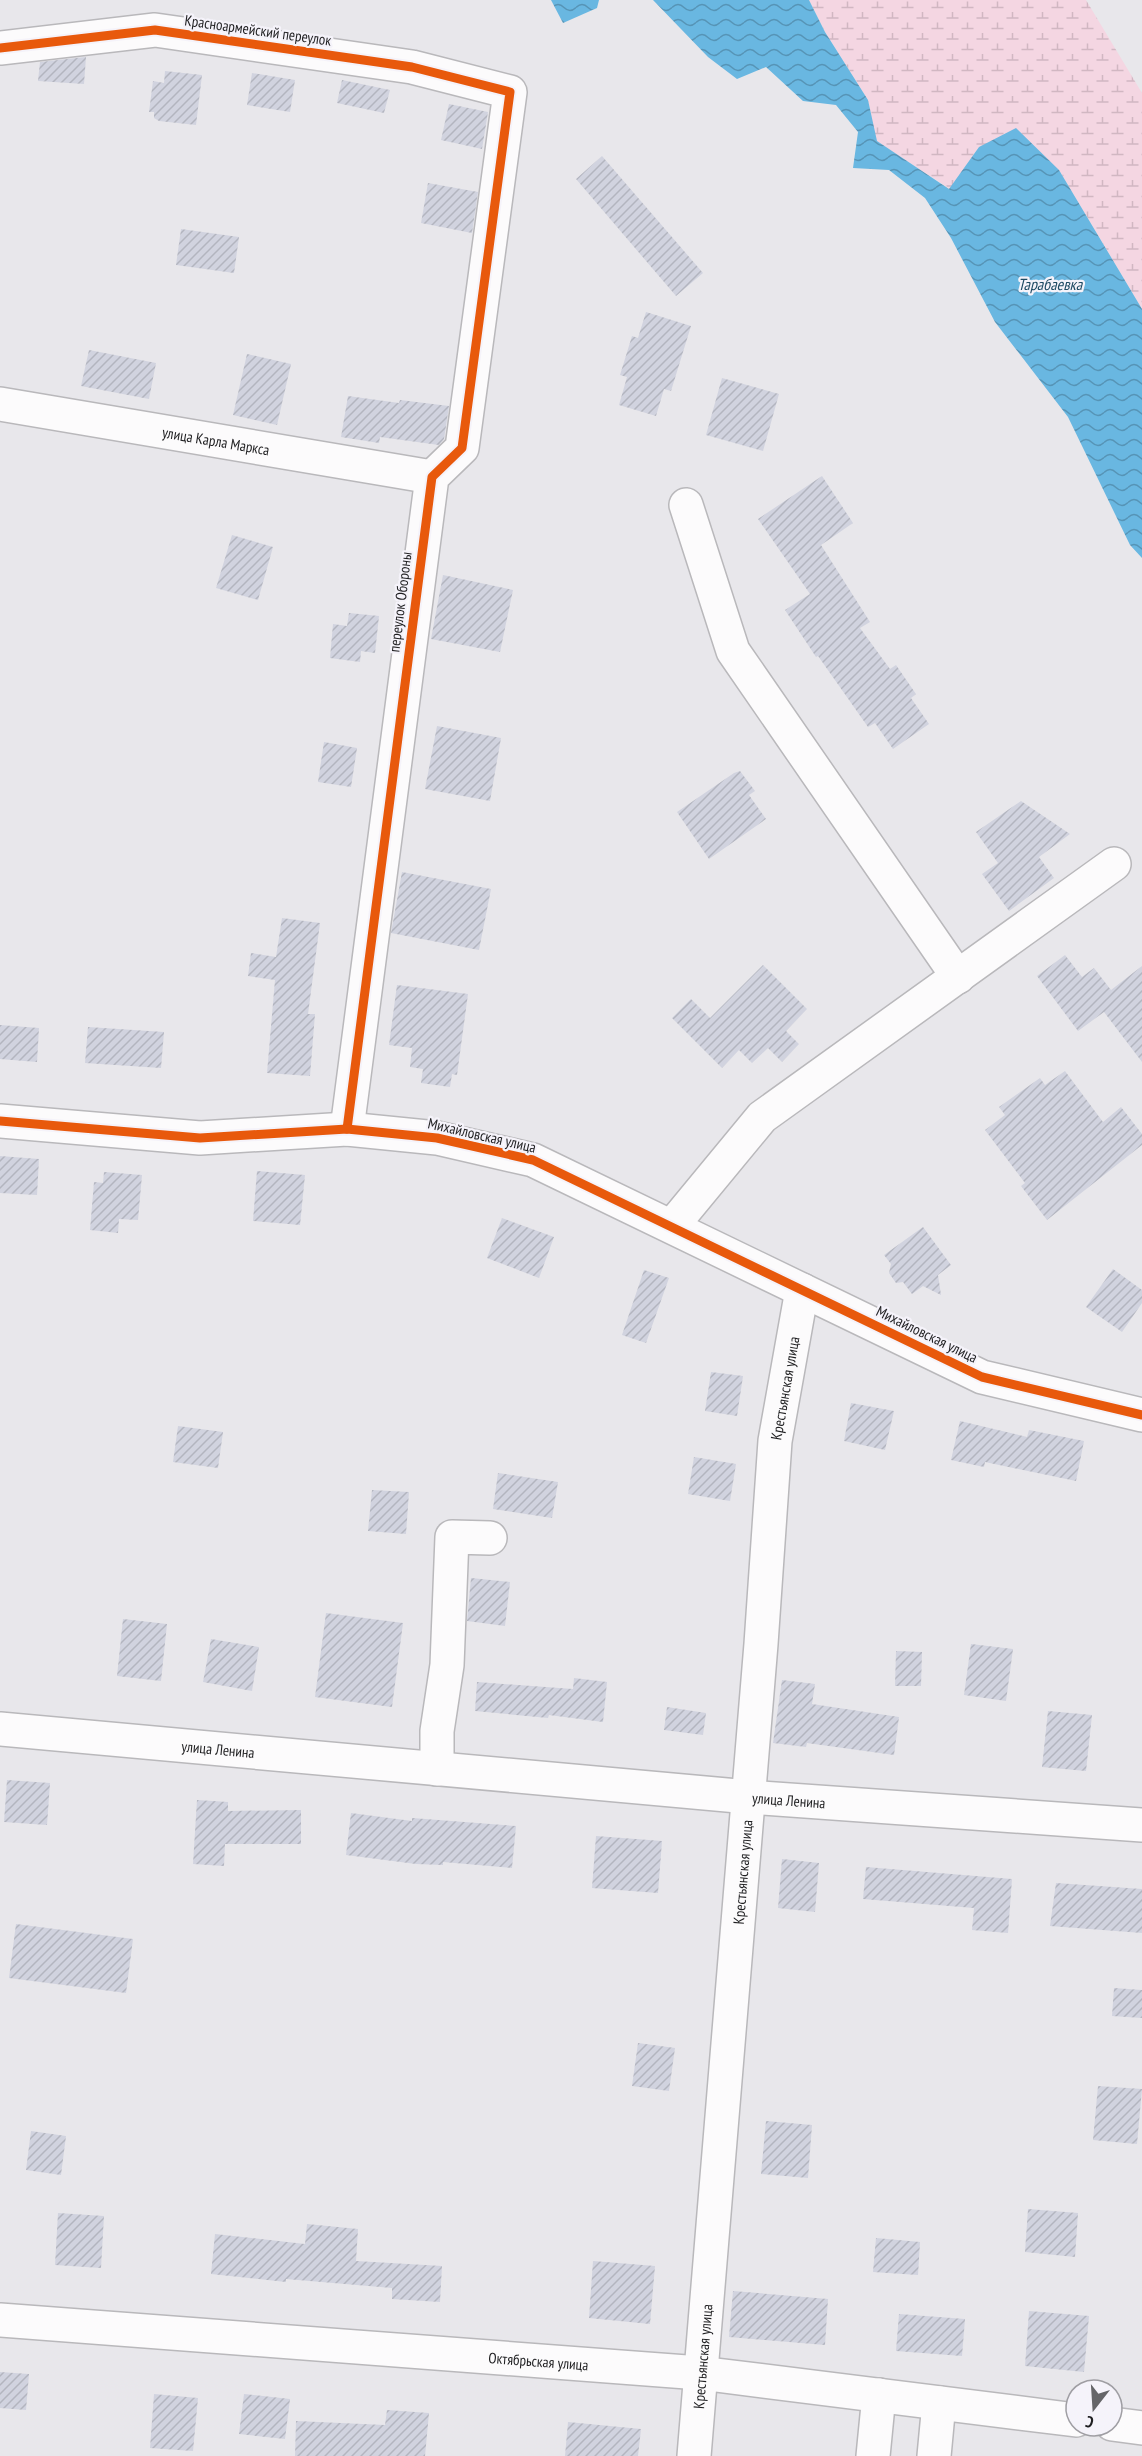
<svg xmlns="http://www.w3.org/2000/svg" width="1142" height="2456" viewBox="0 0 1142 2456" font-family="'PT Sans Narrow',sans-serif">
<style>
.wetland{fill:url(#wetland-marsh)}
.water{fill:url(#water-waves)}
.building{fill:url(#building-hatch)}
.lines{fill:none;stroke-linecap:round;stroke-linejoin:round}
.minor-casing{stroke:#b9b8bb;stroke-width:36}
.minor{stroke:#fcfbfc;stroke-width:33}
.cycleway-casing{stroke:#f5f3fa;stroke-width:13}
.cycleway{stroke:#e8590c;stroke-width:9}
.labels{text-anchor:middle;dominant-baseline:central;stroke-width:4.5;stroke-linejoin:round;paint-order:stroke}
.street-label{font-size:15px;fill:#1f1f21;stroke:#f5f3fa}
.water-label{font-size:16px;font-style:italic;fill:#1e4a63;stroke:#f5f3fa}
</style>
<defs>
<pattern id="wetland-marsh" width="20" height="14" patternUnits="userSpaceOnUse" patternTransform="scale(1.5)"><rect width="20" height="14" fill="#f4d6e2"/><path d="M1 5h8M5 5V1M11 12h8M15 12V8" fill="none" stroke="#d1b7c2"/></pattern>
<pattern id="water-waves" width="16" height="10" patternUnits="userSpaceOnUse" patternTransform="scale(1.5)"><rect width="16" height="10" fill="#69b7e1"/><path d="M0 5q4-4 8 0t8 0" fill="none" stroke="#5694b6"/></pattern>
<pattern id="building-hatch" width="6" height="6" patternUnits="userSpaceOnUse" patternTransform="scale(1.5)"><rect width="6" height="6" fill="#d1d3df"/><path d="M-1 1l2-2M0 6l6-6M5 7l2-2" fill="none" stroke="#b3b5bf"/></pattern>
</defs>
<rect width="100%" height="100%" fill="#e8e7eb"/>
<!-- wetland -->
<path class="wetland" d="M 809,0 L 1086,0 L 1142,93 L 1142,309 L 1059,170 L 979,147 L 950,189 L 876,141 L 868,100 L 825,32 Z"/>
<!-- water -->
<g class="water">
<path d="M 551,0 L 599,0 L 597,8 L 563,23 Z"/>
<path d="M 653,0 L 809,0 L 825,32 L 868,100 L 877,141 L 949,189 L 979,147 L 1016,128 L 1059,170 L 1142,309 L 1142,558 L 1130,545 L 1068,417 L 995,322 L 951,238 L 925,198 L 889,170 L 853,168 L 858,132 L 836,105 L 803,101 L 766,67 L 737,79 L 708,57 Z"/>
</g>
<!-- building -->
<g class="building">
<path d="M 86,57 L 84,84 L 38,81 L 40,62 Z"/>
<path d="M 165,71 L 202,75 L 196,125 L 159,121 L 154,118 L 154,112 L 149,112 L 153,81 L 164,83 Z"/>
<path d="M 252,73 L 295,80 L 290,112 L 247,105 Z"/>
<path d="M 342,80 L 390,90 L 384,113 L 337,103 Z"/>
<path d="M 449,104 L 488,112 L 482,149 L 441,140 Z"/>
<path d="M 602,156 L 703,273 L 676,296 L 576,179 Z"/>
<path d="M 428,183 L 478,192 L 472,233 L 421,223 Z"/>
<path d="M 181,229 L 239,237 L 234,273 L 176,265 Z"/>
<path d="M 646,312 L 691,326 L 671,391 L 664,389 L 656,416 L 619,405 L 627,377 L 620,375 L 632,336 L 638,338 Z"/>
<path d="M 89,350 L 156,363 L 149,399 L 81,386 Z"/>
<path d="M 247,354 L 291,364 L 277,425 L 233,415 Z"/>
<path d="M 722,378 L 779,394 L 763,451 L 706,435 Z"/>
<path d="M 348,396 L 399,403 L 400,400 L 449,406 L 444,439 L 439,445 L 380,437 L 379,443 L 341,437 Z"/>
<path d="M 822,476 L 853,523 L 821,545 L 870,622 L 860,628 L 890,669 L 896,665 L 916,694 L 911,698 L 929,724 L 893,749 L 875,723 L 868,727 L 818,656 L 816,657 L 785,610 L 810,594 L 758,519 Z"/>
<path d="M 232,535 L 273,547 L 258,600 L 216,588 Z"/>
<path d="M 443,575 L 513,590 L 500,652 L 431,639 Z"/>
<path d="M 349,613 L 379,616 L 375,653 L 361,651 L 360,662 L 330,658 L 333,624 L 347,626 Z"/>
<path d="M 437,726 L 501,738 L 490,801 L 425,789 Z"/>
<path d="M 324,742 L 357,748 L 351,787 L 318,782 Z"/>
<path d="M 740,771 L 755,791 L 749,795 L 766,819 L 709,859 L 677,812 L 734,773 Z"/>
<path d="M 1021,801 L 1070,834 L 1039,857 L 1054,878 L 1009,911 L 982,874 L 998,863 L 976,832 Z"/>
<path d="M 402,872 L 491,889 L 479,950 L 391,933 Z"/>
<path d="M 282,918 L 320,923 L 308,1014 L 315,1014 L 310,1076 L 267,1073 L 275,980 L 248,976 L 251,953 L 276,957 Z"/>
<path d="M 1065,955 L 1082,977 L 1094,968 L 1111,990 L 1142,966 L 1142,1062 L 1104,1012 L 1078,1031 L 1037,976 Z"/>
<path d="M 763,965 L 807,1009 L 786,1031 L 799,1044 L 782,1062 L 768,1048 L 752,1063 L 739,1050 L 722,1068 L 672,1018 L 691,999 L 710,1018 Z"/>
<path d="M 397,985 L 468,994 L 457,1075 L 452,1074 L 450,1087 L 421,1083 L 423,1069 L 410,1067 L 412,1048 L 389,1045 Z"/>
<path d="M 0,1025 L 39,1028 L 37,1062 L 0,1059 Z"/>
<path d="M 88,1027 L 164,1032 L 161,1068 L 85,1063 Z"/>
<path d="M 1065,1071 L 1103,1122 L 1121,1107 L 1142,1134 L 1142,1145 L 1047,1220 L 1021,1186 L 1025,1183 L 985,1130 L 1005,1115 L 999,1107 L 1040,1078 L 1045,1085 Z"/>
<path d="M 0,1156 L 39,1159 L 37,1195 L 0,1193 Z"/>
<path d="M 257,1171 L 305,1175 L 300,1225 L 253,1221 Z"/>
<path d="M 104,1172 L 142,1175 L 138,1220 L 119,1219 L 118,1233 L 90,1230 L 94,1182 L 103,1183 Z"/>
<path d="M 502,1218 L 554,1237 L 539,1278 L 487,1258 Z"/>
<path d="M 923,1227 L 951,1265 L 938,1275 L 941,1295 L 923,1286 L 912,1294 L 903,1282 L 896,1283 L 889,1273 L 891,1264 L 884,1255 Z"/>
<path d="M 1113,1269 L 1142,1290 L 1142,1303 L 1122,1332 L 1086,1307 Z"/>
<path d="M 644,1270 L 669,1278 L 646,1343 L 622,1335 Z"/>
<path d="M 711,1372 L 743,1376 L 737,1416 L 705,1411 Z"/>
<path d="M 851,1403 L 894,1411 L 885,1450 L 844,1441 Z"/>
<path d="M 960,1421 L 1027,1437 L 1029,1430 L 1084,1441 L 1076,1481 L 985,1462 L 984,1467 L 951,1460 Z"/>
<path d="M 178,1426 L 223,1432 L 218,1468 L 173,1462 Z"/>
<path d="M 694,1457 L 736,1464 L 730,1501 L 688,1494 Z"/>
<path d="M 498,1473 L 558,1482 L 552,1518 L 493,1509 Z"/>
<path d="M 372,1490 L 409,1492 L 406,1534 L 368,1531 Z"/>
<path d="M 471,1578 L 510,1582 L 505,1626 L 467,1621 Z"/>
<path d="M 326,1613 L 403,1623 L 392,1707 L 315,1697 Z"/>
<path d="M 123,1619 L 167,1624 L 161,1681 L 117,1676 Z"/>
<path d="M 211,1639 L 259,1647 L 252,1691 L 203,1682 Z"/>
<path d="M 971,1644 L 1013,1649 L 1006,1701 L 964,1695 Z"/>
<path d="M 896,1651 L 922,1652 L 921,1686 L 895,1686 Z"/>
<path d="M 574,1678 L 607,1682 L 603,1722 L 549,1715 L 548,1718 L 475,1711 L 477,1682 L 573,1689 Z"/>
<path d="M 782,1680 L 815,1684 L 812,1704 L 899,1717 L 894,1755 L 807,1743 L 806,1747 L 773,1743 Z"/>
<path d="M 667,1707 L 706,1713 L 703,1735 L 664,1730 Z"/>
<path d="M 1048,1711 L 1092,1715 L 1086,1771 L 1042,1767 Z"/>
<path d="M 7,1780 L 50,1783 L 47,1825 L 4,1822 Z"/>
<path d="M 197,1800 L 228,1802 L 228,1811 L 301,1810 L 301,1844 L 225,1844 L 224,1866 L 193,1864 Z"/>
<path d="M 351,1813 L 412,1821 L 412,1818 L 516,1826 L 512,1868 L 443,1862 L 443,1865 L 416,1864 L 346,1855 Z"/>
<path d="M 596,1836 L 662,1841 L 658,1893 L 592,1888 Z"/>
<path d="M 782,1859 L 819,1863 L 815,1912 L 778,1908 Z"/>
<path d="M 866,1867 L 1012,1879 L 1008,1933 L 972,1930 L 974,1908 L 863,1899 Z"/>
<path d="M 1056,1883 L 1142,1889 L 1142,1933 L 1050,1926 Z"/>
<path d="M 16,1924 L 133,1939 L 126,1993 L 9,1978 Z"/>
<path d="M 1114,1988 L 1142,1990 L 1142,2018 L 1112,2016 Z"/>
<path d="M 638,2043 L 675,2048 L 669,2091 L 632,2086 Z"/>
<path d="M 1098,2086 L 1142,2089 L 1137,2144 L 1093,2140 Z"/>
<path d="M 766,2121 L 812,2125 L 808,2178 L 761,2174 Z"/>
<path d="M 31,2131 L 66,2136 L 61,2175 L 26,2170 Z"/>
<path d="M 1028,2209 L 1078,2213 L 1075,2257 L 1025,2252 Z"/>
<path d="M 58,2213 L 104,2216 L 101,2268 L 55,2265 Z"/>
<path d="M 307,2224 L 358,2229 L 356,2261 L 442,2266 L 440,2302 L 392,2299 L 392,2288 L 286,2279 L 286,2282 L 211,2274 L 215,2234 L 305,2244 Z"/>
<path d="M 876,2238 L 920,2242 L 918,2275 L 873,2272 Z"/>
<path d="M 593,2261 L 655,2266 L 650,2324 L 589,2318 Z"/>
<path d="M 733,2291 L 828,2299 L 825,2345 L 729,2337 Z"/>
<path d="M 1029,2311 L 1089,2316 L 1084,2372 L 1025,2366 Z"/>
<path d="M 899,2314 L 965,2319 L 962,2356 L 896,2351 Z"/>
<path d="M 0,2372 L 29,2374 L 26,2410 L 0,2408 Z"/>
<path d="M 154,2394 L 198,2398 L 193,2451 L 150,2448 Z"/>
<path d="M 244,2394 L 290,2399 L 285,2439 L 239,2434 Z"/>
<path d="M 387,2410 L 429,2413 L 425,2456 L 295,2456 L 296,2421 L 385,2425 Z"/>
<path d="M 568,2422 L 641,2429 L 638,2456 L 565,2456 Z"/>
</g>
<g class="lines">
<!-- minor casing -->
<g class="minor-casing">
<g id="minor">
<path d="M 0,48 L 155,30 L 412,67 L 510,92 L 462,448 L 432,477 L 347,1129"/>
<path id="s1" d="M 0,404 L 432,477"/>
<path d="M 686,505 L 733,651 L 958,977"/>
<path d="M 0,1121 L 200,1138 L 347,1129 L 437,1138 L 533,1160 L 982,1377 L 1142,1415"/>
<path d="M 672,1226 L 762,1117 L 1114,864"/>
<path id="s2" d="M 0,1729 L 749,1797 L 1142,1825"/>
<path d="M 437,1769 L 437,1731 L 447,1665 L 452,1537 L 490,1538"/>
<path id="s3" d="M 0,2320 L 700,2373 L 1076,2420"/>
<path d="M 1112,2424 L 1142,2428"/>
<path id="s4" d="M 694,2456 L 761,1644 L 775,1441 L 802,1290"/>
<path d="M 873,2456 L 879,2395"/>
<path d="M 934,2456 L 939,2403"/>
</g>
</g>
<!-- minor -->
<use href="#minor" class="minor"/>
<!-- cycleway casing -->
<g class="cycleway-casing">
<g id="cycleway">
<path d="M 0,48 L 155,30 L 412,67 L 510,92 L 462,448 L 432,477 L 347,1129"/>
<path d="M 0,1121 L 200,1138 L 347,1129 L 437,1138 L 533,1160 L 982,1377 L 1142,1415"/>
</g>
</g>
<!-- cycleway -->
<use href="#cycleway" class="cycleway"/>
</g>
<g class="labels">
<!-- street labels -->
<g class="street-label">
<text transform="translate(258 30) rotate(8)">Красноармейский переулок</text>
<text stroke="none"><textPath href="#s1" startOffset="219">улица Карла Маркса</textPath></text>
<text transform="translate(400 602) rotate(-83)">переулок Обороны</text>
<text transform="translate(482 1135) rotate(13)">Михайловская улица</text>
<text transform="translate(927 1334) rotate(26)">Михайловская улица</text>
<text stroke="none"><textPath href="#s4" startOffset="1072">Крестьянская улица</textPath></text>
<text stroke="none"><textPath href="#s2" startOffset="219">улица Ленина</textPath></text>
<text stroke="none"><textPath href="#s2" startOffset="792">улица Ленина</textPath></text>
<text stroke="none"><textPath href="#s4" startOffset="586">Крестьянская улица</textPath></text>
<text stroke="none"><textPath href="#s4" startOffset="100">Крестьянская улица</textPath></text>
<text stroke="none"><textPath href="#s3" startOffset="540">Октябрьская улица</textPath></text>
</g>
<!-- water labels -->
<g class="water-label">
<text x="1050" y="284">Тарабаевка</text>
</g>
</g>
<!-- north arrow -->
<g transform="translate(1094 2408) rotate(197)"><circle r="28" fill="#f5f3fa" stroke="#9f9ea3" stroke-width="1.5"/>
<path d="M0-4.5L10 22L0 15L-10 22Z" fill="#656568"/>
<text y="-9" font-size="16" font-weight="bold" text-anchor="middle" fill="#1f1f21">С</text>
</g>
</svg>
